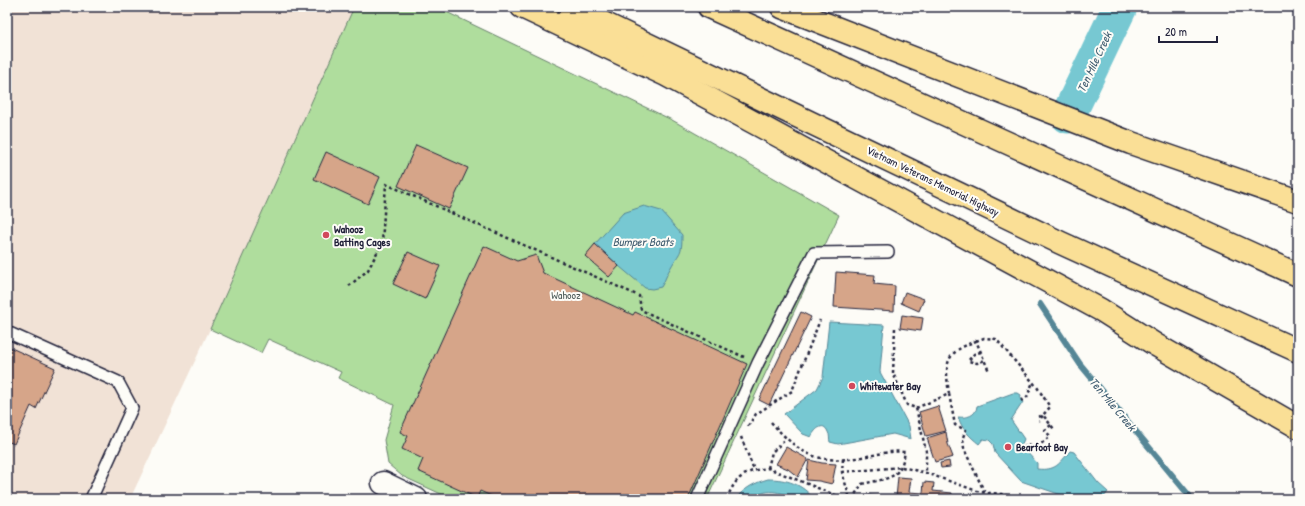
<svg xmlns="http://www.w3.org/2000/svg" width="1305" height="506" viewBox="0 0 1305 506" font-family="'Patrick Hand',sans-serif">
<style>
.built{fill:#f1e2d6}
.green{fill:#afdd9d;stroke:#68806c}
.water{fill:#77c8d2;stroke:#558696}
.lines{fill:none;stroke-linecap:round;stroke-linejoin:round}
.stream{stroke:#558696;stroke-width:6}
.river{stroke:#77c8d2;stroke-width:35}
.building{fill:#d6a589;stroke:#22223b}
.lane-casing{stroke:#22223b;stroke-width:14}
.street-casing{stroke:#22223b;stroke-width:25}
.highway-casing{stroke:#22223b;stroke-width:25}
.path{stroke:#22223b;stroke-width:2.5;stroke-dasharray:3 3;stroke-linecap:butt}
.lane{stroke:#fdfcf7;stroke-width:11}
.street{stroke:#fdfcf7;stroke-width:22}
.highway{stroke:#fadf96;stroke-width:22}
.poi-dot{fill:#d1495b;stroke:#fdfcf7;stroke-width:1.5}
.labels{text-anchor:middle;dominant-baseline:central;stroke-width:4;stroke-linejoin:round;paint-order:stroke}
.street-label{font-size:11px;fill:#22223b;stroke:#fdfcf7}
.poi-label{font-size:11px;font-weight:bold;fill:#22223b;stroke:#fdfcf7;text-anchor:start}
.park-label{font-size:11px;fill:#4c5a58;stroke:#fdfcf7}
.water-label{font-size:12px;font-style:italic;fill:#405c70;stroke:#fdfcf7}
</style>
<rect width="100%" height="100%" fill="#fdfcf7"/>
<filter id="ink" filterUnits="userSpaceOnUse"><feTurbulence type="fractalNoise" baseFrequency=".025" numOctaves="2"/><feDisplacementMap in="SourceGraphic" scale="8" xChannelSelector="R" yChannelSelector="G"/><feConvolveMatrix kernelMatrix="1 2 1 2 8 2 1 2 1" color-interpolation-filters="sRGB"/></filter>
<g filter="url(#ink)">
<!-- built -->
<path class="built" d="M 7,7 L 354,7 L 210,329 L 130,499 L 7,499 Z"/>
<!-- green -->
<path class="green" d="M 354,7 L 436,7 L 672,120 L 839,215 L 707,499 L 452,499 L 402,476 L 388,464 L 384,440 L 394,405 L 338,378 L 341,372 L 268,339 L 261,353 L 210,329 Z"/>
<!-- water -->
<g class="water">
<path d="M 644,206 L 661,211 L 682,235 C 682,255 680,251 671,267 C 667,273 665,281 661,287 L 652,289 L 645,288 L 594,245 L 623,213 Z"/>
<path d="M 829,322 L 884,325 L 880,372 L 909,426 L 911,439 L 893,434 L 838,444 L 830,442 C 829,439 830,435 828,432 C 823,420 814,431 811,437 L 803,434 L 784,414 L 817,389 L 823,377 Z"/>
<path d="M 1013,393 L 1018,393 L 1021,395 L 1020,399 L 1023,402 L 1011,420 L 1024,439 L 1021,446 L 1037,463 L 1037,469 C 1056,471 1059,464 1070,451 L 1074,452 L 1098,483 L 1108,492 L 1102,499 L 1073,499 L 1021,481 L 995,453 L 993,444 L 989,440 L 983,439 L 979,444 C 969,436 962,429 958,417 C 967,418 976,416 977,406 Z"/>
<path d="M 768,479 C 787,479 802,484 814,499 C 808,499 800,501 795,498 C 780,492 766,487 752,499 L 735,499 C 745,488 754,483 768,479 Z"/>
</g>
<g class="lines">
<!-- stream -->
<path class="stream" d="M 1040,304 L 1080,364 L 1192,499"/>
<!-- river -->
<path class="river" d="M 1068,116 L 1120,7"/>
</g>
<!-- building -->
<g class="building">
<path d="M 416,145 L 468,168 L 449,209 L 398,186 Z"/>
<path d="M 326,152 L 380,177 L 368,204 L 314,179 Z"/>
<path d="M 595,244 L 619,266 L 609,277 L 585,256 Z"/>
<path d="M 484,246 L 517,261 L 536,255 L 543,273 L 633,315 L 635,312 L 747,364 L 688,499 L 498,499 L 480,491 L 477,498 L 418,471 L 423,459 L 402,449 L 408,436 L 400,432 Z"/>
<path d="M 408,252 L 440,266 L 425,299 L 393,284 Z"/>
<path d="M 836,272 L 875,275 L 874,284 L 895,286 L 894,311 L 834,307 Z"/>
<path d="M 905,292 L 924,299 L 919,311 L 901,303 Z"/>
<path d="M 801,312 L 811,317 L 769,405 L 759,400 Z"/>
<path d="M 902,315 L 923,318 L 921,331 L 900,328 Z"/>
<path d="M 7,346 L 55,368 L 36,409 L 31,406 L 14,444 L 7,441 Z"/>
<path d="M 938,406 L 946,431 L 926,436 L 919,412 Z"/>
<path d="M 946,432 L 948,444 L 953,457 L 935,462 L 927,438 Z"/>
<path d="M 786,447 L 808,459 L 798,477 L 788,469 L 776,464 Z"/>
<path d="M 809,460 L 822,463 L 836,464 L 832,484 L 819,481 L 806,480 Z"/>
<path d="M 949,461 L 950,467 L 941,468 L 940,463 Z"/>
<path d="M 898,477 L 911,478 L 909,492 L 923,493 L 924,482 L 934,483 L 933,491 L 952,493 L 951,499 L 866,499 L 867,495 L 896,498 Z"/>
</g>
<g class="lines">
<!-- lane casing -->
<g class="lane-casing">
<g id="lane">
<path d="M 7,332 L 118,382 L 132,408 L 91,499"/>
<path d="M 697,499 L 758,363 L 814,253 L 888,252"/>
</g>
</g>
<!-- street casing -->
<g class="street-casing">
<path id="street" d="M 383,483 L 416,499"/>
</g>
<!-- highway casing -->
<g class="highway-casing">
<g id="highway">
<path d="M 522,7 L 666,75 L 1101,310 L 1156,345 L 1298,427"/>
<path d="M 570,7 L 1061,243 L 1298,351"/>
<path d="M 709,7 L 1298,275"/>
<path d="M 782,7 L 1131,143 L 1298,201"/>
</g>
</g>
<!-- path -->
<g class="path">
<path d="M 349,286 L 368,270 L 382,243 L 386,184 L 639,296 L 641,310 L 744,357"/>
<path d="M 895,328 L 893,373 L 907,405 L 916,408 L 926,451 L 926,473"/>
<path d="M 976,341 L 984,338 L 996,339 L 1037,387 L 1050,407 L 1043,415 L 1054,429"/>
<path d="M 981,352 L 974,354 L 968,361 L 977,363 L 985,360"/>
<path d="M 949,394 C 945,363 944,353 976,341 L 989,371"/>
<path d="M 1021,401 L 1027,397 L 1033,382"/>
<path d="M 916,408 L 949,394 L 955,425 L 966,430 L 963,437 L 964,449 L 985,493"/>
<path d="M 1038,417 L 1043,415 L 1039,421"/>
<path d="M 771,422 C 800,455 818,465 862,457 C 877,455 890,450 905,452 C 900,481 887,478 862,484 L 852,499"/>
<path d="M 748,426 L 756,414 L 792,391 L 820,320"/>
<path d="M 741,437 L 754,470"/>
<path d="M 1024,448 L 1028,444 L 1034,450 L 1050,436 L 1045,430 L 1051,425"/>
<path d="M 843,459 L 842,472 L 850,499"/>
<path d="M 768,468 L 772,452 L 786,439"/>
<path d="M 842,472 L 902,467 L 926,473 L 980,492 L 1001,494 L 1019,499"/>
<path d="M 727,499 C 735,477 745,471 768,468 L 845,499"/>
<path d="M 1001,499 L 1001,494"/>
</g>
<!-- lane -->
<use href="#lane" class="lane"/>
<!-- street -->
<use href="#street" class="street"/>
<!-- highway -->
<use href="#highway" class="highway"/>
</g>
</g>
<!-- markers -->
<g class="poi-dot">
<circle cx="326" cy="235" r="4"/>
<circle cx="852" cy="386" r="4"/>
<circle cx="1008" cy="447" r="4"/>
</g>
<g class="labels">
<!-- street labels -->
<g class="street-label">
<text transform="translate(933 181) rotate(26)">Vietnam Veterans Memorial Highway</text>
</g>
<!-- poi labels -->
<g class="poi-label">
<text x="334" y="229">Wahooz<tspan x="334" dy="13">Batting Cages</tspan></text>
<text x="860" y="386">Whitewater Bay</text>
<text x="1016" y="447">Bearfoot Bay</text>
</g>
<!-- park labels -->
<g class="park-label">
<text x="566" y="295">Wahooz</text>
</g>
<!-- water labels -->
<g class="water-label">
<text transform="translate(1094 62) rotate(-65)">Ten Mile Creek</text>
<text x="643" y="241">Bumper Boats</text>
<text transform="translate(1113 404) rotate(50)">Ten Mile Creek</text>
</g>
</g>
<!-- margin -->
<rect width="1305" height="506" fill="none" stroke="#fdfcf7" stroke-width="24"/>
<rect x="12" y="12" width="1281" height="482" fill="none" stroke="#22223b" stroke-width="1.5" filter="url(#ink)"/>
<!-- scale -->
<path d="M1159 36v6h58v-6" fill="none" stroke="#22223b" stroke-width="2"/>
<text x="1165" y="36" font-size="12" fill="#22223b" stroke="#fdfcf7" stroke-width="3" paint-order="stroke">20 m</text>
</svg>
